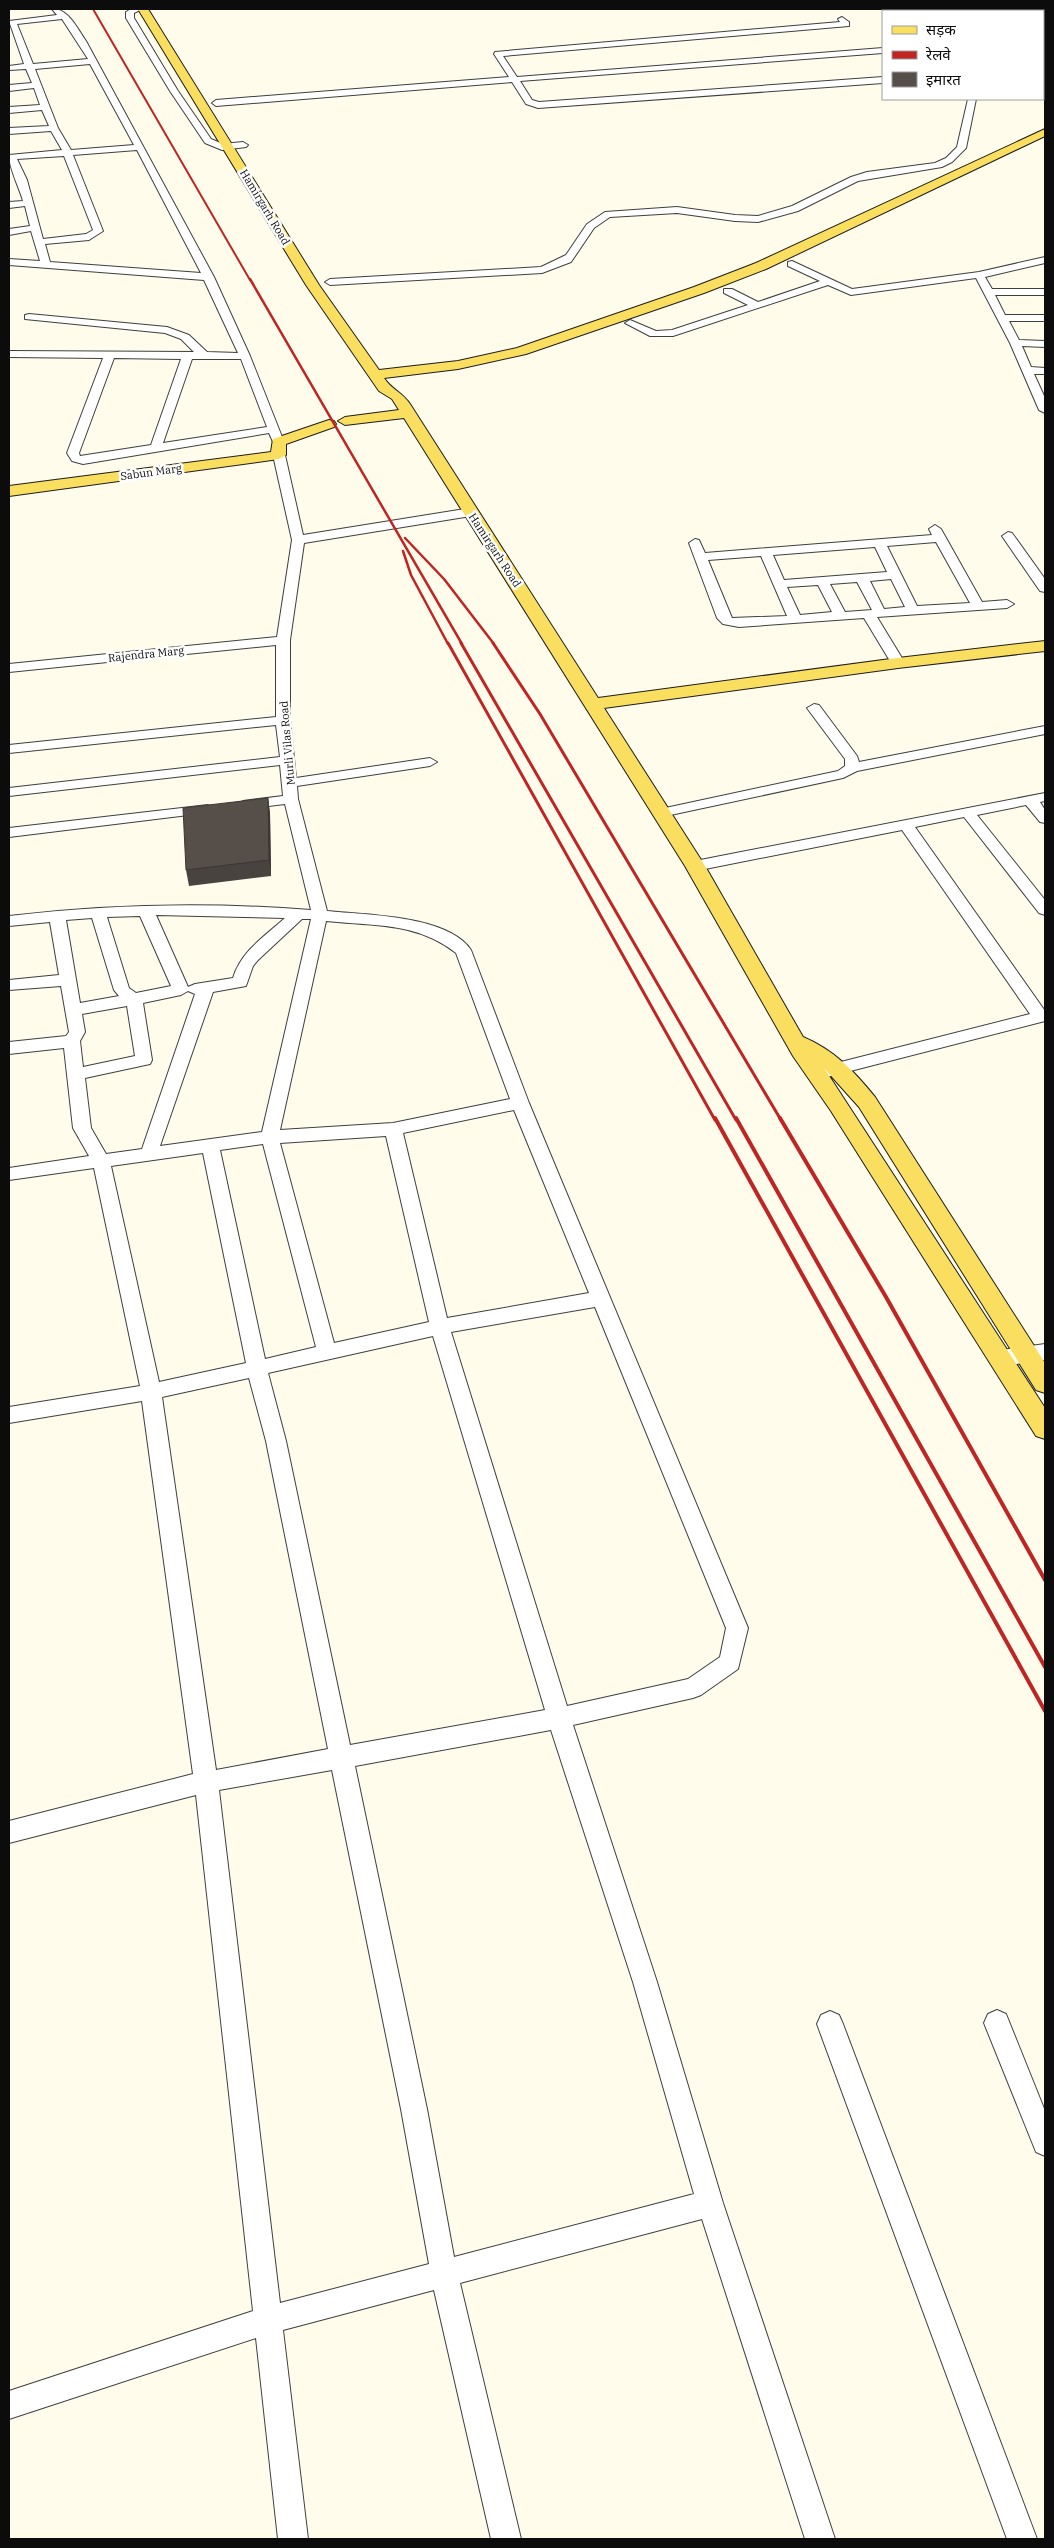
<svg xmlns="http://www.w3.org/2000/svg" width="1054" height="2548" viewBox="0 0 1054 2548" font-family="'IBM Plex Serif','Noto Sans Devanagari',serif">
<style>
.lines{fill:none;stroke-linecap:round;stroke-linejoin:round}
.minor-casing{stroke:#3f3f3f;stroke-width:2}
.major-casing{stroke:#1d1d1d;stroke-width:2}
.minor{fill:#fff;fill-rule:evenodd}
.major{fill:#fade60;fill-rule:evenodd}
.rail-far3{stroke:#be2523;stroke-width:2}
.rail-far2{stroke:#be2523;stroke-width:2.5}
.rail-far1{stroke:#be2523;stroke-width:3}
.rail{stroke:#be2523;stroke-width:4}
.wall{fill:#49433f}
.shaded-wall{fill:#3c3733}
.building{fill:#554e49;stroke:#3c3733}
.labels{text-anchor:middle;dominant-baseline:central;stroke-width:5;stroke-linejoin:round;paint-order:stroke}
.far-street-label{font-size:11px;fill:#0c0c0c;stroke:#fff}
</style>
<rect width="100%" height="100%" fill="#fffcec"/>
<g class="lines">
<!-- minor casing -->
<g class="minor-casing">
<g id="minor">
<path d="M 52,9 C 68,8 77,28 86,41 L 214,277 L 250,356 L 284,442 L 282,444 L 274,444 L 269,433 L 83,464 L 72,461 L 67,453 L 103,358 L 9,357 L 9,351 L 194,352 L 181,339 L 165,333 L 25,319 L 25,315 L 29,314 L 167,327 L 189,335 L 207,352 L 238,353 L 204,280 L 9,265 L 9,259 L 40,261 L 31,231 L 9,235 L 9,229 L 30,226 L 25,206 L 9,208 L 9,202 L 23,201 C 19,187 9,168 9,155 L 62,150 L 51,131 L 9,134 L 9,128 L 49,126 L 42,110 L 9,113 L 9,107 L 40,105 L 34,88 L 9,91 L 9,85 L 32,83 L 26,69 L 9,70 L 9,66 L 24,64 L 9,21 L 57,15 ZM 62,19 L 88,59 L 33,64 L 17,24 ZM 90,64 L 134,145 L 71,150 L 58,128 L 35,69 ZM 137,150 L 201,273 L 50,262 L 45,244 L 89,240 L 103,231 L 73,155 ZM 64,156 L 93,230 L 86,234 L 43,239 L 27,180 L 17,159 ZM 114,358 L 181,359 L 151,445 L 80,456 L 79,453 ZM 192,359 L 241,359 L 267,427 L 163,443 Z"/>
<path d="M 131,9 L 142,9 L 134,13 L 134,18 L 178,91 L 211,139 L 223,144 L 243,142 L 248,145 L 246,147 L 222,150 L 205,143 L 170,91 L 126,18 L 126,12 Z"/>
<path d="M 990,9 L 998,9 L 997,11 L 989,11 Z"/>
<path d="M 1037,9 L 1045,9 L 1043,13 L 1036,11 Z"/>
<path d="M 842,17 L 849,22 L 849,26 L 503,56 L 517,77 L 883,48 L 883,53 L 520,81 L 532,100 L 539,102 L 883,77 L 883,83 L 538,108 L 526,104 L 512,82 L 216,106 L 212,103 L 216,100 L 509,77 L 494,54 L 495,52 L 840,22 L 838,19 Z"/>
<rect x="1043" y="49" width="2" height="5"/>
<path d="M 1045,68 L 1045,73 L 1043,73 L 1043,69 Z"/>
<path d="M 968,99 L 976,99 L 966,148 L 952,162 L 942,167 L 858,181 L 798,211 L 758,222 L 735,221 L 677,213 L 610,217 L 594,228 L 571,262 L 542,273 L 330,285 L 325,282 L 330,279 L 541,267 L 566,255 L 587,224 L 605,212 L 677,207 L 735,215 L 758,216 L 792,206 L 851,177 L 867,172 L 935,163 L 946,158 L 957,147 Z"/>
<path d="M 1045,257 L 1045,263 L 985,277 L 992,289 L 1045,289 L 1045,295 L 995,295 L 1005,315 L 1045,315 L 1045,321 L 1009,321 L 1019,340 L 1045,341 L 1045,347 L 1022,346 L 1031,367 L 1045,368 L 1045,374 L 1034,374 L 1045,398 L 1045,413 L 1039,410 L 1010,343 L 976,278 L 851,295 L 828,285 L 673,336 L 650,336 L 625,323 L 630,320 L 656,331 L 672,330 L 748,305 L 724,293 L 724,289 L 732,289 L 758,302 L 820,281 L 788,266 L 788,262 L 792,261 L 852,289 L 979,272 Z"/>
<path d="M 279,451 L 285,455 L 303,535 L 471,508 L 477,512 L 471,516 L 304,543 L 290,640 L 290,720 L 296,778 L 430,758 L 437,762 L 430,766 L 297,786 L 298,799 L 327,911 C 365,915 448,915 471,950 L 529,1103 L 748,1628 L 738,1669 L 701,1695 L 693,1698 L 573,1725 L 657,1982 L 723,2203 L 835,2539 L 805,2539 L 702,2219 L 460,2283 L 521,2539 L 491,2539 L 434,2290 L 283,2330 L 308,2539 L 278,2539 L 256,2338 L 9,2419 L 9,2391 L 253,2311 L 196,1795 L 9,1843 L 9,1821 L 193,1774 L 142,1401 L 9,1423 L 9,1407 L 140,1386 L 94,1168 L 9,1180 L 9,1168 L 89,1156 L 73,1128 L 64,1048 L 9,1054 L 9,1042 L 66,1036 L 69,1032 L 61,986 L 9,990 L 9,980 L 59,975 L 50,922 L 9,926 L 9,916 C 110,904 209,902 311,910 L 285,804 L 243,809 L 236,805 L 243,801 L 283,796 L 280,765 L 9,796 L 9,788 L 280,757 L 276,725 L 9,753 L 9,745 L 276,717 L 276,645 L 9,672 L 9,664 L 277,637 L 292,540 L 273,455 ZM 156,915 L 285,918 C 265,936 241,951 233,978 L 195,984 L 188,987 ZM 140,916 L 171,986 L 136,993 L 129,988 L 107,917 ZM 92,918 L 114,990 L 119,996 L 80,1003 L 66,920 ZM 302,919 L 311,919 L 262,1132 L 160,1146 L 213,992 L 246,986 L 253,966 L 258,960 ZM 326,921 C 373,926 417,922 456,953 L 510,1099 L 393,1123 L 280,1130 ZM 188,991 L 195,994 L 142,1149 L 106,1154 L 91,1128 L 85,1078 L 150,1064 L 152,1060 L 143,1003 L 181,995 ZM 127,1006 L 135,1056 L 83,1067 L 80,1041 L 85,1032 L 82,1014 ZM 514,1110 L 589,1293 L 447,1318 L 403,1133 ZM 386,1136 L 429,1322 L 334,1343 L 280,1143 ZM 263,1144 L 316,1347 L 265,1359 L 220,1150 ZM 203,1153 L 246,1363 L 159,1382 L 111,1166 ZM 595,1307 L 726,1628 L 720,1657 L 688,1679 L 567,1706 L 451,1332 ZM 433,1336 L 545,1710 L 350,1745 L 286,1441 L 268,1373 ZM 249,1378 L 266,1441 L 328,1749 L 216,1770 L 162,1397 ZM 551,1730 L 633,1982 L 694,2194 L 454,2257 L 427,2109 L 355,1766 ZM 332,1770 L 401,2109 L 429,2264 L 280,2303 L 219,1790 Z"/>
<path d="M 935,525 L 941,529 L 982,602 L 1007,600 L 1014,604 L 1007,608 L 877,617 L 905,663 L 898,667 L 893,666 L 864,618 L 739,627 L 723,624 L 717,618 L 689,543 L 695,539 L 699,540 L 705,553 L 932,535 L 929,529 ZM 936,542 L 970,603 L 917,606 L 887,546 ZM 875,547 L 887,572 L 784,580 L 773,555 ZM 761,556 L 787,616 L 732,618 L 708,560 ZM 891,579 L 905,607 L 884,609 L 870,581 ZM 857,582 L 872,610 L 845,612 L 830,584 ZM 818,585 L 832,612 L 800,615 L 787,587 Z"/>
<path d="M 1008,532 L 1012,533 L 1045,579 L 1045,592 L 1040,591 L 1002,536 Z"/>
<path d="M 814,704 L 819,705 L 857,756 L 859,762 L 1045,726 L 1045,734 L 857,771 L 843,778 L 661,817 L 656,816 L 654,813 L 656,810 L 838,771 L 845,766 L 845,759 L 807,708 Z"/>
<path d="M 1045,793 L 1045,801 L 1040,802 L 1045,810 L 1045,823 L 1040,822 L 1026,805 L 977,815 L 1045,900 L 1045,915 L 1039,913 L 964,817 L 915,827 L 1045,1011 L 1045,1021 L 823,1078 L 817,1076 L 814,1072 L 817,1068 L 1030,1014 L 902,830 L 695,871 L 687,866 L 695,861 Z"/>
<path d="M 208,805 L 215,809 L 213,812 L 9,837 L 9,828 Z"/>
<path d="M 1045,1344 L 1045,1360 L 1001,1366 L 994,1363 L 991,1358 L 994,1353 L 1001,1350 Z"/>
<path d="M 997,2010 L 1006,2014 L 1045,2111 L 1045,2156 L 1036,2152 L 984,2023 L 988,2014 Z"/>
<path d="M 830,2011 L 839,2015 L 843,2024 L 1037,2539 L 1007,2539 L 817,2024 L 821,2015 Z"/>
</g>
</g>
<!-- major casing -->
<g class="major-casing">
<g id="major">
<path d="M 138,9 L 148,9 L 319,285 L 379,370 L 458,361 L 517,348 L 694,287 L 756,263 L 1045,129 L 1045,136 L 766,269 L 704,293 L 526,354 L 458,369 L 384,378 C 391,389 403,393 410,404 L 598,698 L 898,658 L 1045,641 L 1045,651 L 898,668 L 604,708 L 705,866 L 803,1037 C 834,1050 854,1071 875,1097 L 1045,1363 L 1045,1393 L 1036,1390 L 859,1107 L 824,1068 L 1045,1408 L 1045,1439 L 1036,1436 L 831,1111 L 793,1056 L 685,866 L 404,418 L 345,425 L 338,421 L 345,417 L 399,410 L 392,399 L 379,391 L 306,285 Z"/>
<path d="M 329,420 L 334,421 L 336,424 L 334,427 L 286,444 L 286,455 L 279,459 L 9,496 L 9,486 L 271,452 L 273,439 Z"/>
</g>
</g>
<!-- minor -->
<use href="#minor" class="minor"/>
<!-- major -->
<use href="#major" class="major"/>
<!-- rail-far3 -->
<path class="rail-far3" d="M 93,9 L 250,280"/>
<!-- rail-far2 -->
<g class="rail-far2">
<path d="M 250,279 L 462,644"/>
<path d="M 405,538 L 444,579 L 494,644"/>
<path d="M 403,551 L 411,575 L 448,644"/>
</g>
<!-- rail-far1 -->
<g class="rail-far1">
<path d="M 448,643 L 715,1120"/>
<path d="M 461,643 L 736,1120"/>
<path d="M 493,643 L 540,714 L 781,1120"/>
</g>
<!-- rail -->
<g class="rail">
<path d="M 715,1118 L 1045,1711"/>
<path d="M 736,1118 L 1045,1667"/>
<path d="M 780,1118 L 886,1297 L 1045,1580"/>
</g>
</g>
<!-- wall -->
<path class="wall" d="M 268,798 L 270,814 L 271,876 L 189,886 L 186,870 Z"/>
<!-- shaded-wall -->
<path class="shaded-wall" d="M 268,798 L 270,814 L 271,876 L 269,860 Z"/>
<!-- building -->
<path class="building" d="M 268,798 L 269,860 L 186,870 L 183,808 Z"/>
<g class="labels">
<!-- far-street labels -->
<g class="far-street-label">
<text transform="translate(265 207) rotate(59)">Hamirgarh Road</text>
<text transform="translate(151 472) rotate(-8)">Sabun Marg</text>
<text transform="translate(495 550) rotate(57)">Hamirgarh Road</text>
<text transform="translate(146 654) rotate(-6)">Rajendra Marg</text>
<text transform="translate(287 743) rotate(-95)">Murli Vilas Road</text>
</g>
</g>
<!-- border -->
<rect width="1054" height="2548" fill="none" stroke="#0c0c0c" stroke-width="20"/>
<!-- legend -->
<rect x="882" y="10" width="162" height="90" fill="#ffffff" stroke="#9e9e9e"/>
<rect x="892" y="26" width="25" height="8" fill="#fade60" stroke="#9e9e9e"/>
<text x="926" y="35" font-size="15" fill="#0c0c0c">सड़क</text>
<rect x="892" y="51" width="25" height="8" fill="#be2523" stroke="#9e9e9e"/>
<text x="926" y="60" font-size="15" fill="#0c0c0c">रेलवे</text>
<rect x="892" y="72" width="25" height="15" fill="#554e49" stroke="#9e9e9e"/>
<text x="926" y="85" font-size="15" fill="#0c0c0c">इमारत</text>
</svg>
